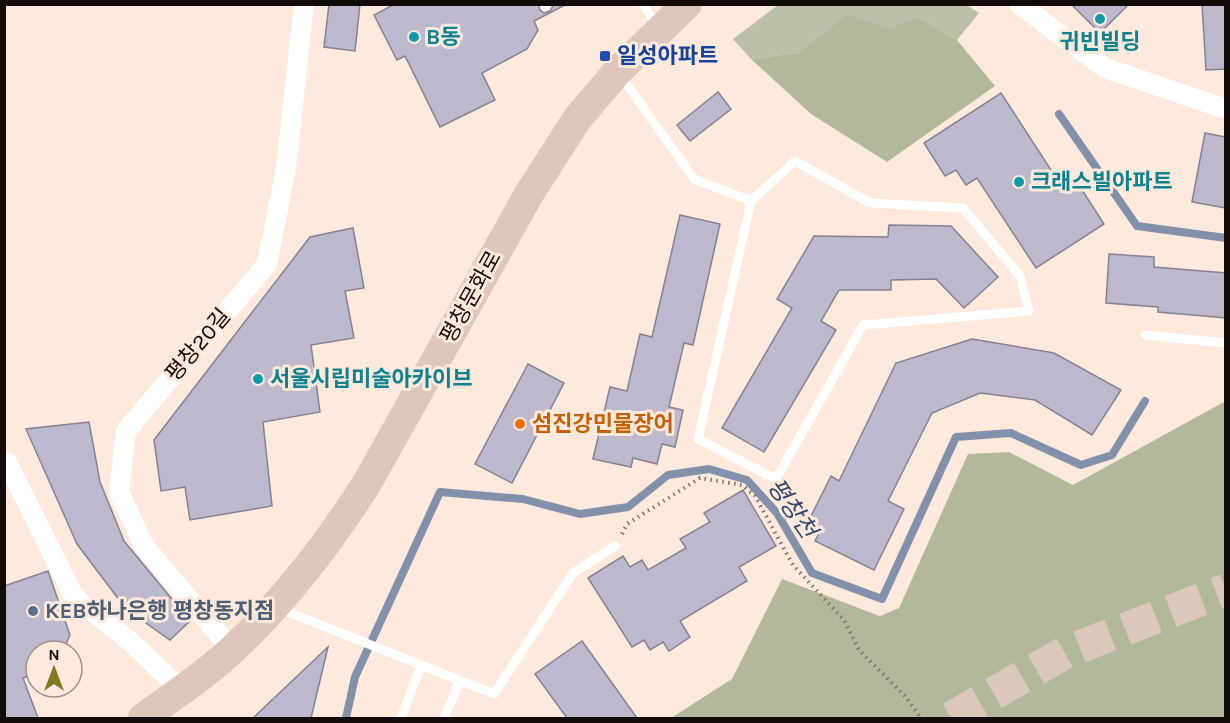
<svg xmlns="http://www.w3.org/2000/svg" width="1230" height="723" viewBox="0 0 1230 723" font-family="Karla,'Noto Sans KR',sans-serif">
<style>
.green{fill:#bcbfa7}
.forest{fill:#b4b89a}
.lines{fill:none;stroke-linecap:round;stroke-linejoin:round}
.stream{stroke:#8390aa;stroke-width:8}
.building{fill:#beb8cc;stroke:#858092;stroke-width:1.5}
.highway-tunnel{stroke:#dbc8bc;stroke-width:33;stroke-dasharray:33 16;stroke-linecap:butt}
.path{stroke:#80736b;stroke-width:4;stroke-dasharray:1.5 4.5;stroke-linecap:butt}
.lane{stroke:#fff;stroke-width:9}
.street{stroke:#fff;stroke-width:20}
.primary{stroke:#dfc6bb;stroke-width:30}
.culture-dot{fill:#0f9aa8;stroke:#fee9dc;stroke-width:2}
.transit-dot{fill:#1a4fb4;stroke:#fee9dc;stroke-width:2}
.food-dot{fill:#e8710a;stroke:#fee9dc;stroke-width:2}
.service-dot{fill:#5c6f8a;stroke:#fee9dc;stroke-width:2}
.labels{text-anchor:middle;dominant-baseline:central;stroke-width:6;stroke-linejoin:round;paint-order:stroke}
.culture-label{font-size:22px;font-weight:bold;fill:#0d838f;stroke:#fee9dc;text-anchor:start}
.transit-label{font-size:22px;font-weight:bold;fill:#164399;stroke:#fee9dc;text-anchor:start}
.street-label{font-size:22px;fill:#120b07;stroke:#fee9dc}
.food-label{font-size:22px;font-weight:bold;fill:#c56008;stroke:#fee9dc;text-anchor:start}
.service-label{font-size:22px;font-weight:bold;fill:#4e5e75;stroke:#fee9dc;text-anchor:start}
.water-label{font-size:24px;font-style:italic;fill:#32446c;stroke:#fee9dc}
</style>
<rect width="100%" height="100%" fill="#fee9dc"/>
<!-- green -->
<path class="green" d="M 965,4 L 979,13 L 957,40 L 917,17 L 889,30 L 847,14 L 798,53 L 751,59 L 733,39 L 778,5 Z"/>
<!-- forest -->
<g class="forest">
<path d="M 847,14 L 889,29 L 917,17 L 957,40 L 995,86 L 887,162 L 811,114 L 751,59 L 798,53 Z"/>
<path d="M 1222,403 L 1226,403 L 1225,718 L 671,718 L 732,679 L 782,579 L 880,616 L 899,608 L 968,454 L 1009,452 L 1073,485 Z"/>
</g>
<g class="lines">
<!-- stream -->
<g class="stream">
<path d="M 1059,114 L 1137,226 L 1226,238"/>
<path d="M 346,718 L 355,677 L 440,492 L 523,499 L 580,514 L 628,507 L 668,475 L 709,469 L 747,480 L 777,513 L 812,573 L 882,599 L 956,437 L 1011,433 L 1081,465 L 1112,455 L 1145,401"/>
</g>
</g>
<!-- building -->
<g class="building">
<path d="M 329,4 L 360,4 L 355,51 L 324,47 Z"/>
<path d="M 395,4 L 538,4 L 540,10 L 544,13 L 550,11 L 554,4 L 567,4 L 534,21 L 538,30 L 527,49 L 482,73 L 495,100 L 440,127 L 405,56 L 397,60 L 374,15 Z"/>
<path d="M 1071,4 L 1129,4 L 1100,33 Z"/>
<path d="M 1202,4 L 1226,4 L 1226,69 L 1206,70 Z"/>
<path d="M 718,92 L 731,109 L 690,141 L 677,125 Z"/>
<path d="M 1001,93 L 1062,187 L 1075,179 L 1104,224 L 1036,268 L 977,178 L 966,185 L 956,170 L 945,176 L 924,143 Z"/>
<path d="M 1205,133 L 1226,137 L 1226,208 L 1192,202 Z"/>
<path d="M 680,215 L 720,224 L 693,345 L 684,343 L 669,407 L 683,410 L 675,447 L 662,444 L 657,464 L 633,458 L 631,467 L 593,459 L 610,387 L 627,391 L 640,334 L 652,337 Z"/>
<path d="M 889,225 L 951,226 L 998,277 L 964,308 L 936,279 L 891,280 L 891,290 L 839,290 L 821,321 L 836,330 L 764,452 L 722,428 L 792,308 L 777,299 L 814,236 L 888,237 Z"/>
<path d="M 353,228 L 364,288 L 345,291 L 354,338 L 311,345 L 320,412 L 263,422 L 272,506 L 190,520 L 185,487 L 161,491 L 154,440 L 310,237 Z"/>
<path d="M 1109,254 L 1154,257 L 1154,267 L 1226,273 L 1226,318 L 1158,312 L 1158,307 L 1106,303 Z"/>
<path d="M 972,339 L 1054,353 L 1121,390 L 1092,435 L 1035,400 L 980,393 L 932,413 L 888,501 L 904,509 L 874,570 L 815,541 L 820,531 L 807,524 L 831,476 L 839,481 L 896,363 Z"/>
<path d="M 528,364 L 564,383 L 512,483 L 475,464 Z"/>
<path d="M 89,422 L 100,482 L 124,541 L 190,621 L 170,640 L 126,609 L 77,544 L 26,429 Z"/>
<path d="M 743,490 L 776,546 L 739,567 L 747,581 L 680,621 L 690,637 L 669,651 L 663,642 L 650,650 L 644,640 L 632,647 L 588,578 L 623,556 L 630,567 L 642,560 L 648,570 L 686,548 L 680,539 L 710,522 L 704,513 Z"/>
<path d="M 48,571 L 70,635 L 63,651 L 36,651 L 36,673 L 23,678 L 38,718 L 4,718 L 4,586 Z"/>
<path d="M 582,641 L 637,718 L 567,718 L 535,674 Z"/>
<path d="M 328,647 L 311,718 L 253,718 Z"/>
</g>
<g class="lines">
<!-- highway-tunnel -->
<path class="highway-tunnel" d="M 951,718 L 1066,652 L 1226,590"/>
<!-- path -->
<path class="path" d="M 622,534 L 627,524 L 700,478 L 742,485 L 755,496 L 793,565 L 844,620 L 859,650 L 905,696 L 921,718"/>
<!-- lane -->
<g class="lane">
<path d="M 643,4 L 658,28"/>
<path d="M 545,6 L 547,4"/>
<path d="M 621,76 L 694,179 L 751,201 L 698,439 L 776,479 L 863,325 L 1029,311 L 1020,276 L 963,208 L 870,203 L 795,161 L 751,201"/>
<path d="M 1145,335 L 1226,343"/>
<path d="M 278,608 L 494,694 L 573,573 L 615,546"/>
<path d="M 401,718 L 421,666"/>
<path d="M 444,718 L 460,681"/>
</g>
<!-- street -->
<g class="street">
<path d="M 1019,4 L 1105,68 L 1226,109"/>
<path d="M 7,462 L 71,591 L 80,602 L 132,643 L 181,690"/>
<path d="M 232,650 L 144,546 L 119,492 L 126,431 L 267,264 L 286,168 L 304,4"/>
</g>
<!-- primary -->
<path class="primary" d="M 143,718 C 173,696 207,674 234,648 C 286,599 329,543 367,483 L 529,194 L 577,119 L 617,72 L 687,4"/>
</g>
<!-- markers -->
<g class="culture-dot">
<circle cx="1100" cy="19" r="6"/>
<circle cx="414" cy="37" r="6"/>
<circle cx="1019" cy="182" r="6"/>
<circle cx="258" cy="379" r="6"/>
</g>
<rect class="transit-dot" x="599" y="50" width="12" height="12" rx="3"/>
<circle class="food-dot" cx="520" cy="424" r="6"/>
<circle class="service-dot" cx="33" cy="611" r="6"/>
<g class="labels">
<!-- culture labels -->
<g class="culture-label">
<text x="426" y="37">B동</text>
<text x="1100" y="42" text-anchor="middle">귀빈빌딩</text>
<text x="1031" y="182">크래스빌아파트</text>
<text x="270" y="379">서울시립미술아카이브</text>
</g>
<!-- transit labels -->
<g class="transit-label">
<text x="617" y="56">일성아파트</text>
</g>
<!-- street labels -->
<g class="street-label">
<text transform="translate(471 297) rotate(-61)">평창문화로</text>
<text transform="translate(198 345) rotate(-50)">평창20길</text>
</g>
<!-- food labels -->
<g class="food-label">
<text x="532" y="424">섬진강민물장어</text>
</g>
<!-- service labels -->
<g class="service-label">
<text x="45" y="611">KEB하나은행 평창동지점</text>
</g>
<!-- water labels -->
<g class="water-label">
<text transform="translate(792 508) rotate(55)">평창천</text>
</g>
</g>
<!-- border -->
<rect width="1230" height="723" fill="none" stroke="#120b07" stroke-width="12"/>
<!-- north arrow -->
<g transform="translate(54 669)"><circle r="28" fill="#fee9dc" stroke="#a09087" stroke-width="1.5"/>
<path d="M0-4.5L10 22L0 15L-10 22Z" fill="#82791e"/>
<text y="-9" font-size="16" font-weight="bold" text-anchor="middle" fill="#120b07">N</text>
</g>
</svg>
